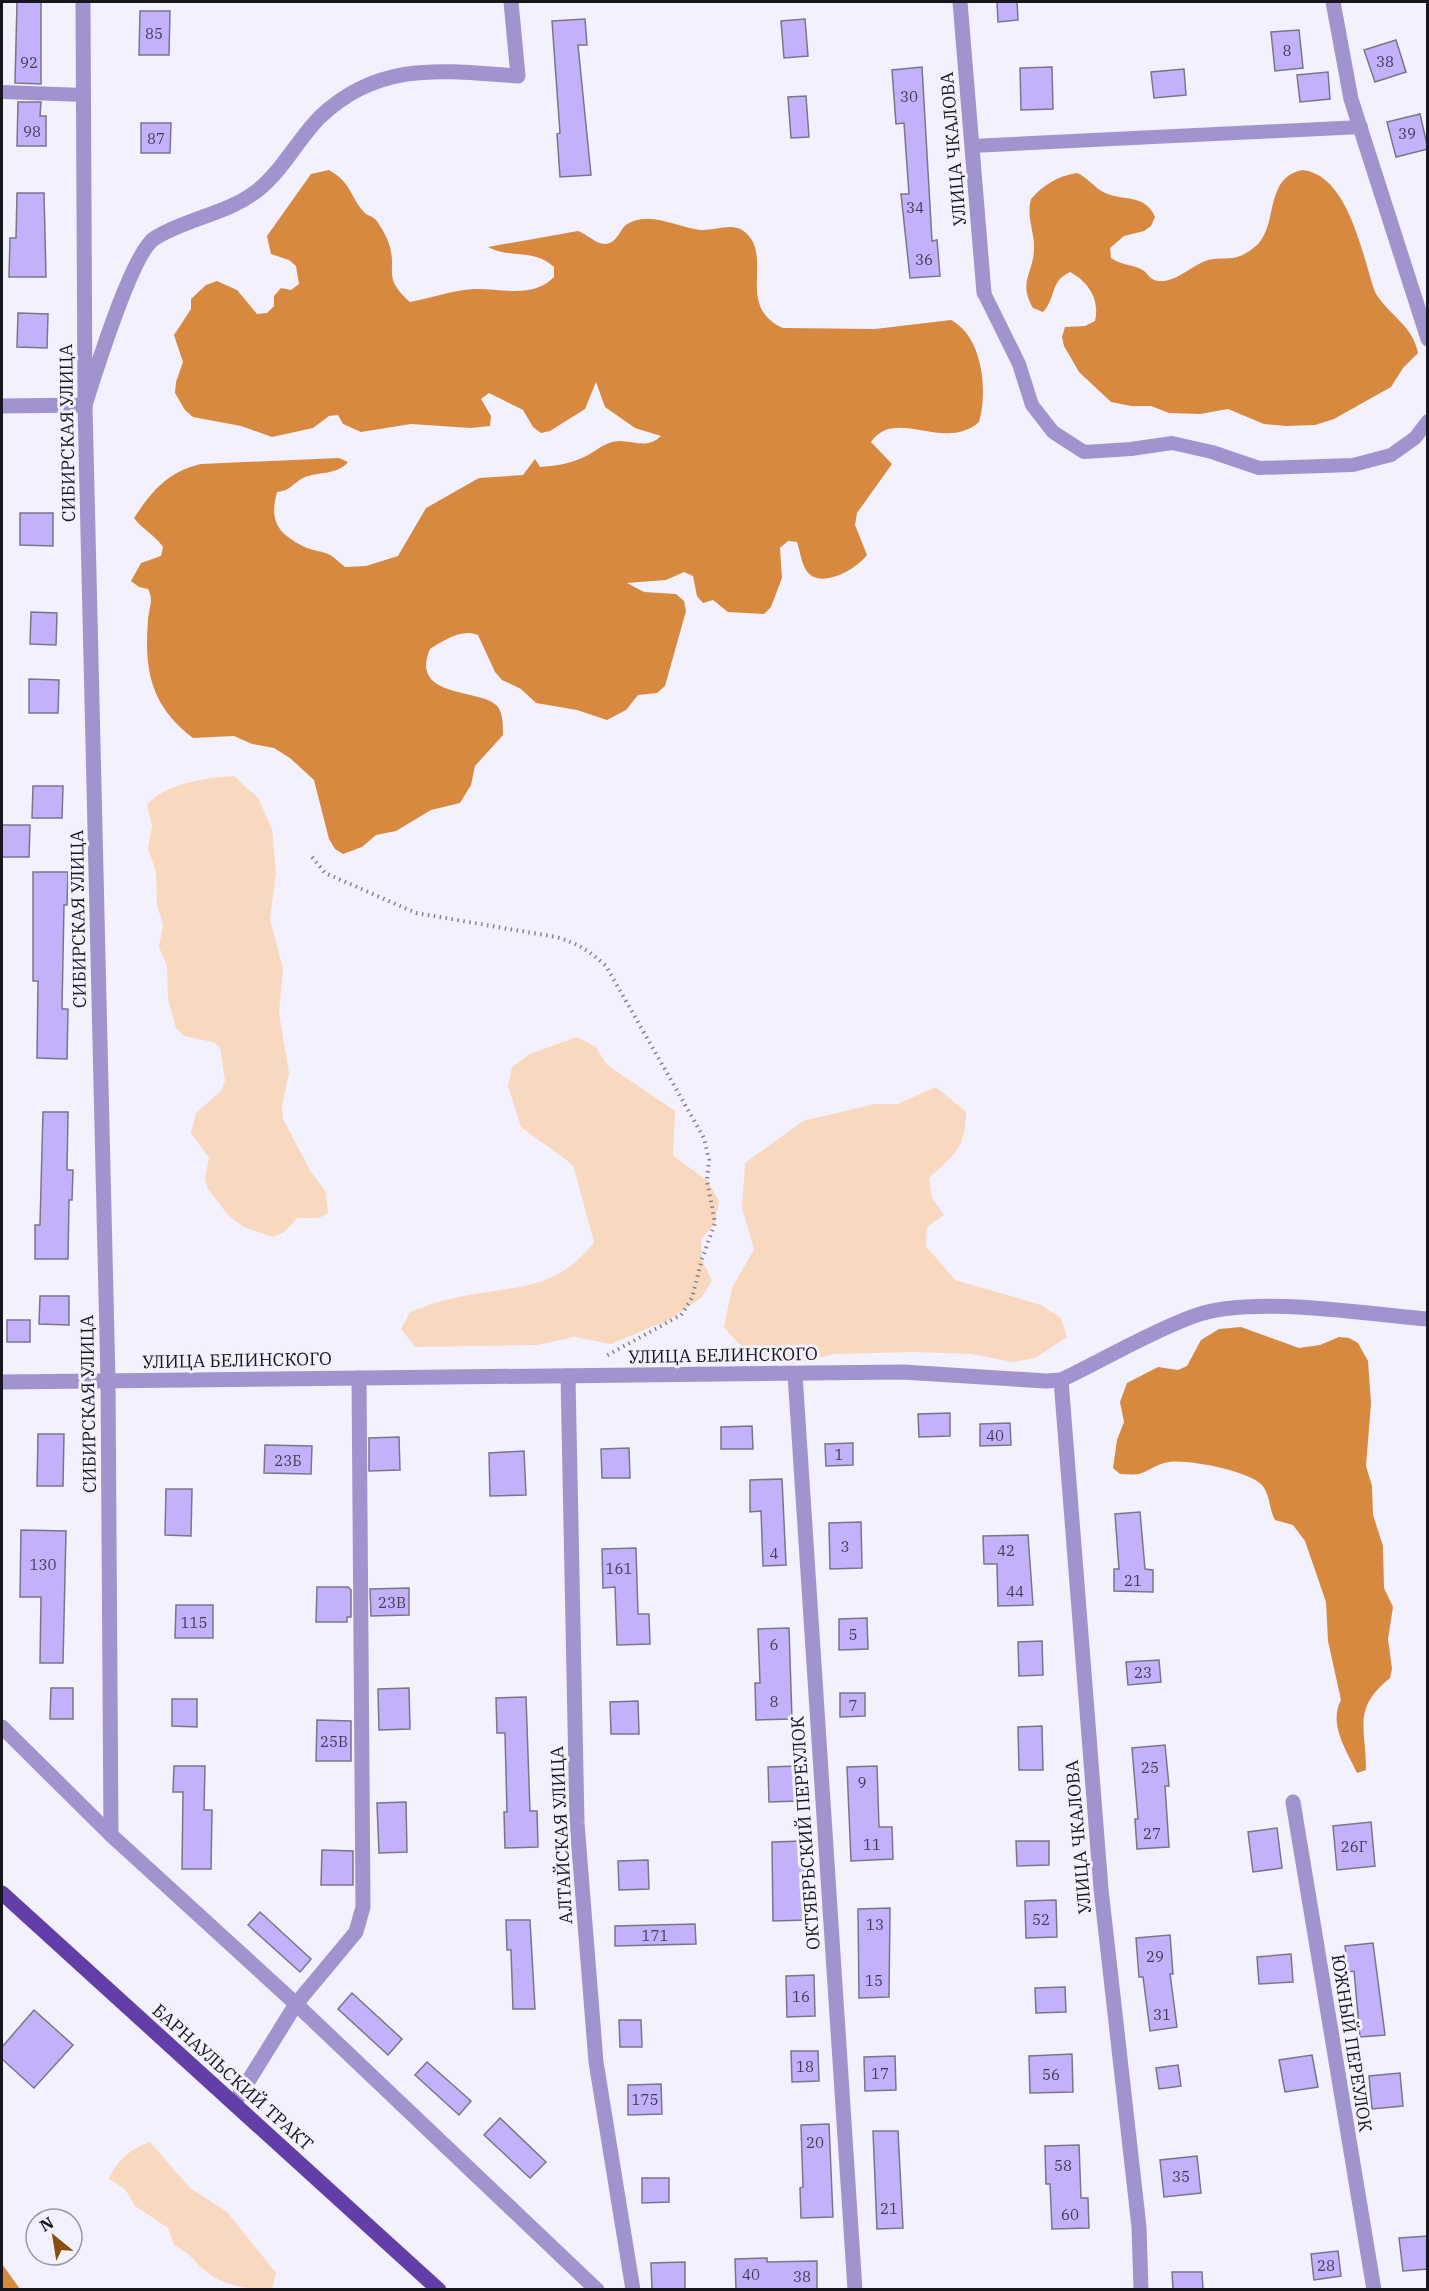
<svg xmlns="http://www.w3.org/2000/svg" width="1429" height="2291" viewBox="0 0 1429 2291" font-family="'IBM Plex Serif',serif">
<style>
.green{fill:#f8d8be}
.water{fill:#d78940}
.building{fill:#c3b2fb;stroke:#797688;stroke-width:1.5}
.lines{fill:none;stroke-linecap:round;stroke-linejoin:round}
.path{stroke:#85848d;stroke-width:4;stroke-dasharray:1.5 4.5;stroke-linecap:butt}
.service{stroke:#a194ce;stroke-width:14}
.minor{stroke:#a194ce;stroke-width:15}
.primary{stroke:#623fa8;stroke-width:15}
.labels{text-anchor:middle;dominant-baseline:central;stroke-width:6;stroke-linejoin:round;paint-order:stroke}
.number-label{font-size:15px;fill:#423d54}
.street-label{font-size:18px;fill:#17161d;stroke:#f3f1fd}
</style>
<rect width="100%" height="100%" fill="#f3f1fd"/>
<!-- green -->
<g class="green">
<path d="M 234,776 L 258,798 L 272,829 L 276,872 L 270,920 L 283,968 L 279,1013 L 289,1073 L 282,1106 L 283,1119 L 311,1172 L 326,1192 L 328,1213 L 319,1218 L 297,1218 L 284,1232 L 273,1237 L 244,1227 L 228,1215 L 208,1189 L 205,1179 L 209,1158 L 191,1133 L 196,1113 L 221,1091 L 225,1081 L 220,1047 L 213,1042 L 184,1036 L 176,1028 L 168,999 L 167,966 L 159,947 L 163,925 L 157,905 L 156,872 L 148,849 L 152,826 L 147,805 C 165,783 207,778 234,776 Z"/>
<path d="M 577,1037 L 596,1047 L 606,1064 L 675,1111 L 673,1156 L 707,1180 L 719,1201 L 715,1223 L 701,1239 L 702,1259 L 712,1281 L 701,1298 L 668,1320 L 611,1344 L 574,1337 L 537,1345 L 415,1347 L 401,1329 L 410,1312 C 424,1307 439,1301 454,1298 C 510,1285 555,1294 594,1242 L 573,1165 L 521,1127 L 508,1086 L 512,1067 L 530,1054 Z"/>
<path d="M 936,1087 L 966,1112 C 966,1148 954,1155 929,1178 L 932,1198 L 944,1215 L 927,1227 L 926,1246 L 955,1280 L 1041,1305 L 1061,1318 L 1067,1337 L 1035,1358 L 1013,1362 L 971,1354 L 915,1352 L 834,1354 L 793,1364 L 755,1354 L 738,1343 L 724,1327 L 732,1288 L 754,1249 L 742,1208 L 745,1163 L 803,1121 L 875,1104 L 898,1104 Z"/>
<path d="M 150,2142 L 190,2188 L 227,2212 L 276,2273 L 272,2289 C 248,2290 221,2286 202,2268 C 191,2257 189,2253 174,2245 L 168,2228 L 135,2206 L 125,2189 L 109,2179 C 118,2159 129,2150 150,2142 Z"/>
</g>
<!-- water -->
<g class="water">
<path d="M 329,170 C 352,183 350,197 364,212 C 367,216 373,216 376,220 C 380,225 387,237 389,244 C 398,272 381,276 410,302 C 431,298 453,290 474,289 C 501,288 533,299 554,277 L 554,267 C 534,248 509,259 488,247 L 578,231 C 587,234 597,245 606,244 C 619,242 619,228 629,223 C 652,211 678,228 701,230 C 713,231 731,223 742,230 C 777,253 733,306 783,328 L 875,329 L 951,320 C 983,337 988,391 979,422 C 944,453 895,406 871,442 L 892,464 L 857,513 L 855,525 L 867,555 C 857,569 819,591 806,570 C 801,562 800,550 797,542 L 788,541 L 780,548 L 782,578 L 771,607 L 764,614 L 728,612 L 713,600 L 703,603 L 697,596 L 693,576 L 684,572 L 666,580 L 627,583 L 644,592 L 676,594 L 684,601 L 686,611 L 665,686 L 657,693 L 638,695 L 626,710 L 607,720 L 577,710 L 536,703 L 521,689 L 502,680 L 495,672 L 478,635 C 462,628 444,640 430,649 C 408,700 485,688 498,707 C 503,715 503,725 503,735 L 475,766 L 471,785 L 460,803 L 431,810 L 396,831 L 376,835 L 362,847 L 343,854 L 335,849 L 329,839 L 314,780 L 290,758 L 274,748 L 252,744 L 234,736 L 193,738 C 151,706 144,671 148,620 C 149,607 154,601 148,589 L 139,587 L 131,581 L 141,563 L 161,556 L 163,547 C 155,535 142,529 134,518 C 152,491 167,472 201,464 L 339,458 L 348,462 C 336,476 318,471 303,478 C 292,484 290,491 277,492 C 269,522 278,534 307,548 C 314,551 323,551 330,555 C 335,558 340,563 345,567 L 366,566 L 398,556 L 426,508 L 479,478 L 523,475 L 535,459 L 540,467 C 554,466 569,464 582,458 C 592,454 601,445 612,442 C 631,437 644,452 661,436 L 635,428 L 605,407 L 596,382 L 585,409 L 550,431 L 541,433 L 533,427 L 523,410 L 489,393 L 481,399 L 491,416 L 490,426 L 471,428 L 411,424 L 361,432 L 343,424 L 338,415 L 329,416 L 313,428 L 272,437 L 241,426 L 193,417 L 185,410 L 175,393 L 176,382 L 183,362 L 174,335 L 191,309 L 191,299 L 206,285 L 217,281 L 237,290 L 257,314 L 267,313 L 274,306 L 274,296 L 281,288 L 291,290 L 299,284 L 296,266 L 289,260 L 271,254 L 267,236 L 311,174 Z"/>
<path d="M 1303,170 C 1349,176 1362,255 1375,292 C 1388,315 1413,325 1418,353 L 1403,368 L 1391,387 L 1334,419 L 1315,425 L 1286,426 L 1264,424 L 1228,409 L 1200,414 L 1169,413 L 1151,406 L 1131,406 L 1111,402 L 1079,372 L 1064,346 L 1062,337 L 1065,327 L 1085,326 L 1095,321 C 1100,300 1089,282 1070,272 C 1049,282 1057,297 1043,312 L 1033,308 C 1018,282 1033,274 1034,250 C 1035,232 1026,218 1031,199 C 1043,185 1058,176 1077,173 C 1087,177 1094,187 1103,192 C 1123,202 1145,193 1155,217 L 1151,226 L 1144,231 L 1124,236 L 1110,248 L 1111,258 C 1122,266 1137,265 1144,271 C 1150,276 1149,279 1158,281 C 1176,283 1192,265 1208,260 C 1218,257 1231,260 1240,256 C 1246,254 1254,248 1259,243 C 1278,220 1265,177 1303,170 Z"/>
<path d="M 1241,1327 L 1299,1348 L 1320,1345 L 1339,1337 L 1349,1338 L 1358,1343 L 1368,1361 L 1371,1403 L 1366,1466 L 1372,1486 L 1373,1515 L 1383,1546 L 1384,1588 L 1393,1607 L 1388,1639 L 1392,1669 L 1390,1678 C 1352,1709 1366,1726 1366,1770 L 1357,1773 C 1347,1751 1328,1724 1341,1700 L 1328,1641 L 1326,1602 L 1305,1541 L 1293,1525 L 1275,1520 C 1269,1509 1270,1494 1262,1485 C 1249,1471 1188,1459 1169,1462 C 1158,1463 1149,1471 1139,1474 C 1133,1475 1126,1474 1120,1474 L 1113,1468 L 1117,1440 L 1124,1422 L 1120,1402 L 1127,1383 L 1158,1367 L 1178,1370 L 1187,1366 L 1201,1340 L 1219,1329 Z"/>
<path d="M 2,2264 L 20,2289 L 2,2289 Z"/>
</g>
<!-- building -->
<g class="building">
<path d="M 17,2 L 41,2 L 41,84 L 15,83 Z"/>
<path d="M 997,2 L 1017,2 L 1018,20 L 998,22 Z"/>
<path d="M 140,11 L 170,11 L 169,55 L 139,55 Z"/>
<path d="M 585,19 L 587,45 L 578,45 L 591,175 L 560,177 L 557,134 L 560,133 L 552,21 Z"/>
<path d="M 805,19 L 808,56 L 784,58 L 781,21 Z"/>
<path d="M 1299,30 L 1303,68 L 1275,71 L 1271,32 Z"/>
<path d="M 1396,40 L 1406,72 L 1375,82 L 1364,50 Z"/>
<path d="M 922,67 L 932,241 L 937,240 L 940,276 L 910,278 L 901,194 L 909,194 L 904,123 L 896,124 L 892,70 Z"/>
<path d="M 1052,67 L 1053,109 L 1021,110 L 1020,68 Z"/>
<path d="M 1184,69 L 1186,95 L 1154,98 L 1151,72 Z"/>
<path d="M 1328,72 L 1330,99 L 1300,102 L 1297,75 Z"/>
<path d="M 806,96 L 809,137 L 791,138 L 788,97 Z"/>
<path d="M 18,102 L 41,102 L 40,116 L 46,116 L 46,146 L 17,146 Z"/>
<path d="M 1420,114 L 1428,149 L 1396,157 L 1387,122 Z"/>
<path d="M 141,123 L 171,123 L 170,153 L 141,153 Z"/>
<path d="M 17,193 L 44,193 L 46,277 L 9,277 L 10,238 L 16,238 Z"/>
<path d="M 18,313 L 48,314 L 47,348 L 17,347 Z"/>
<path d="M 20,513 L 53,513 L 53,546 L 20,545 Z"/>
<path d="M 31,612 L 57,613 L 56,645 L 30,644 Z"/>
<path d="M 29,679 L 59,680 L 58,713 L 29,713 Z"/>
<path d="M 33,786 L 63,786 L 62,818 L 32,818 Z"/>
<path d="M 2,825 L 30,825 L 29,857 L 2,857 Z"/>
<path d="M 33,872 L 68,872 L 67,905 L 64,905 L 62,1009 L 68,1009 L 67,1059 L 37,1058 L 38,981 L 33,981 Z"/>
<path d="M 43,1112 L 68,1112 L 67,1170 L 73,1170 L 72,1200 L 69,1200 L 68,1259 L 35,1259 L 35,1225 L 40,1225 Z"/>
<path d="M 40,1296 L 69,1296 L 69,1325 L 39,1324 Z"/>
<rect x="7" y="1320" width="23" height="22"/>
<path d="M 950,1413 L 950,1436 L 919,1437 L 918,1414 Z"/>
<path d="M 1010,1423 L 1011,1445 L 980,1446 L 980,1424 Z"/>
<path d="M 752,1426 L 753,1449 L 721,1449 L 721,1427 Z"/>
<path d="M 38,1434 L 64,1434 L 63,1486 L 37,1486 Z"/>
<path d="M 399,1437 L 400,1470 L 369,1471 L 369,1438 Z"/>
<path d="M 853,1443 L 853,1465 L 826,1466 L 825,1444 Z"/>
<path d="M 265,1445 L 312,1446 L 311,1474 L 264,1473 Z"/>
<path d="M 629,1448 L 630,1478 L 602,1478 L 601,1449 Z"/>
<path d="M 524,1451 L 526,1495 L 490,1496 L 489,1453 Z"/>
<path d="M 782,1479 L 786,1565 L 763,1566 L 761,1511 L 750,1512 L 750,1480 Z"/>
<path d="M 166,1489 L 192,1489 L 191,1536 L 165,1535 Z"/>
<path d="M 1140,1512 L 1145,1569 L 1153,1570 L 1153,1592 L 1114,1591 L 1114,1569 L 1119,1569 L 1115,1514 Z"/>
<path d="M 861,1522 L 862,1568 L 830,1569 L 829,1523 Z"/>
<path d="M 21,1530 L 66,1531 L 63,1663 L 40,1663 L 41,1597 L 20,1597 Z"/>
<path d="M 1028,1535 L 1033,1605 L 998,1606 L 997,1564 L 984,1564 L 983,1536 Z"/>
<path d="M 636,1548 L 638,1614 L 649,1614 L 650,1644 L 617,1645 L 615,1587 L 603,1588 L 602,1549 Z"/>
<path d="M 317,1587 L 348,1587 L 351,1590 L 351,1617 L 347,1617 L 347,1622 L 316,1622 Z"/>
<path d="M 409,1588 L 409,1615 L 371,1616 L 370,1589 Z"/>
<path d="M 176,1605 L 213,1605 L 213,1638 L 175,1638 Z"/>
<path d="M 867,1618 L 868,1649 L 839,1650 L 839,1619 Z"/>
<path d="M 789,1628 L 792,1719 L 756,1720 L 755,1683 L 760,1683 L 758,1629 Z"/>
<path d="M 1042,1641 L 1043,1675 L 1019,1676 L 1018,1642 Z"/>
<path d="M 1159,1660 L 1161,1682 L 1128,1685 L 1126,1662 Z"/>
<path d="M 51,1688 L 73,1688 L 73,1719 L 50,1719 Z"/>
<path d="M 409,1688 L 410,1729 L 379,1730 L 378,1689 Z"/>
<path d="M 840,1693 L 865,1693 L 865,1716 L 840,1717 Z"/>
<path d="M 526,1697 L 530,1811 L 537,1811 L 538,1847 L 505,1848 L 504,1812 L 507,1812 L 505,1733 L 497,1733 L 496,1698 Z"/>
<path d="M 172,1699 L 197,1699 L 197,1727 L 172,1726 Z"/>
<path d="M 638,1701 L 639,1734 L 611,1734 L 610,1702 Z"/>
<path d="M 317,1720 L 351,1721 L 351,1761 L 316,1761 Z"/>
<path d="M 1042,1726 L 1043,1770 L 1019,1770 L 1018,1727 Z"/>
<path d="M 1165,1745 L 1169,1786 L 1165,1786 L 1169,1847 L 1137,1849 L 1135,1819 L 1138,1819 L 1132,1748 Z"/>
<path d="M 174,1766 L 205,1766 L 204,1810 L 212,1810 L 211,1869 L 182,1869 L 183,1792 L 173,1792 Z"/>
<path d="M 798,1766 L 799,1801 L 769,1802 L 768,1767 Z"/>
<path d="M 877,1766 L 879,1827 L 892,1827 L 893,1859 L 851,1861 L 847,1767 Z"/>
<path d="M 406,1802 L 407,1852 L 379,1853 L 377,1803 Z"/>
<path d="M 1371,1822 L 1375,1866 L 1337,1870 L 1333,1826 Z"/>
<path d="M 1277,1828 L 1282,1868 L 1253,1872 L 1248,1832 Z"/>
<path d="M 803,1841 L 807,1920 L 773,1921 L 772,1842 Z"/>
<path d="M 1016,1841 L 1049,1841 L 1049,1865 L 1017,1866 Z"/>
<path d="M 322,1850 L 353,1851 L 353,1885 L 321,1885 Z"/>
<path d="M 648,1860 L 649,1889 L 619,1890 L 618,1861 Z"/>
<path d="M 1056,1900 L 1057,1937 L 1026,1938 L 1025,1901 Z"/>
<path d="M 890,1908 L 889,1997 L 859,1998 L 858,1909 Z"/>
<path d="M 260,1912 L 311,1959 L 300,1972 L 248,1925 Z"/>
<path d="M 506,1920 L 530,1920 L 535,2009 L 513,2009 L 511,1950 L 507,1950 Z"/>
<path d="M 695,1924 L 696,1944 L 615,1946 L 615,1926 Z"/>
<path d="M 1170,1935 L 1173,1974 L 1170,1974 L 1177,2027 L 1150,2031 L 1143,1977 L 1139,1977 L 1136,1938 Z"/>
<path d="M 1373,1943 L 1385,2035 L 1360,2037 L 1354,1971 L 1348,1972 L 1345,1946 Z"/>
<path d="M 1291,1954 L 1293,1982 L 1259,1984 L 1257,1957 Z"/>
<path d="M 814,1975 L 815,2016 L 787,2017 L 786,1976 Z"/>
<path d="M 1065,1987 L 1066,2012 L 1036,2013 L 1035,1988 Z"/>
<path d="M 352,1993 L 402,2039 L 388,2055 L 338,2009 Z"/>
<path d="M 34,2010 L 73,2045 L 34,2088 L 2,2059 L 2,2047 Z"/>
<path d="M 619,2020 L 641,2020 L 642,2047 L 620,2047 Z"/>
<path d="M 791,2051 L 818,2051 L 819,2081 L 792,2082 Z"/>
<path d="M 1072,2054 L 1073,2092 L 1030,2093 L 1029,2056 Z"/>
<path d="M 1312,2055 L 1318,2087 L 1285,2092 L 1279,2060 Z"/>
<path d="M 895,2056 L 896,2090 L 865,2091 L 864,2057 Z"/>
<path d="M 427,2062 L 471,2101 L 459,2115 L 415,2075 Z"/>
<path d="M 1178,2065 L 1181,2086 L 1159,2089 L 1156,2068 Z"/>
<path d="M 1400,2073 L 1403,2106 L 1372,2109 L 1369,2076 Z"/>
<path d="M 661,2084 L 662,2114 L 628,2115 L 628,2085 Z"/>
<path d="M 500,2118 L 546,2162 L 530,2178 L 484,2135 Z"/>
<path d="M 829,2124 L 833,2217 L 801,2218 L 800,2188 L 803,2187 L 801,2125 Z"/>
<path d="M 873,2131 L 898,2131 L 903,2228 L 877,2229 Z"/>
<path d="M 1079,2145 L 1081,2198 L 1088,2198 L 1089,2228 L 1052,2229 L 1050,2184 L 1046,2184 L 1045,2146 Z"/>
<path d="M 1197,2156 L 1201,2193 L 1164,2197 L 1160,2160 Z"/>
<path d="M 642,2178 L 669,2178 L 669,2202 L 642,2203 Z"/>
<path d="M 1428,2236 L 1428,2269 L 1403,2271 L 1399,2238 Z"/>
<path d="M 1338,2251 L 1341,2276 L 1314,2280 L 1311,2254 Z"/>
<path d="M 767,2258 L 767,2262 L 817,2261 L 817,2289 L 736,2289 L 735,2259 Z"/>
<path d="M 685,2262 L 685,2289 L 652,2289 L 651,2263 Z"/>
<path d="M 1172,2272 L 1202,2272 L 1203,2289 L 1173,2289 Z"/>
</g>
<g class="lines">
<!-- path -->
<path class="path" d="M 312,857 L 325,873 L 416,913 L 556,937 C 577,943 590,951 606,966 L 704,1138 L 709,1160 L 707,1180 L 715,1223 L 702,1259 L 692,1298 L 681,1315 L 604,1357"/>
<!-- service -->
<g class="service">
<path d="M 2,92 L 84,95"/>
<path d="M 972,146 L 1361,127"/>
<path d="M 984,293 L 1019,364 L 1032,405 L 1053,432 L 1084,452 L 1131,449 L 1172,443 L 1212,452 L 1259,468 L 1353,465 L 1391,455 L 1415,438 L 1428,421"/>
</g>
<!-- minor -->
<g class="minor">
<path d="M 83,2 L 85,405 L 108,1381 L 111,1835"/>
<path d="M 960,2 L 984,293"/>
<path d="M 1333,2 L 1351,99 L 1428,339"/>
<path d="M 2,406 L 85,405 C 95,374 132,252 155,238 C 187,218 228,214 258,190 C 283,170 298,139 320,117 C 380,60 444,71 518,76 L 511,2"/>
<path d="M 795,1374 L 855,2290"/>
<path d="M 568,1376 L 577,1823 L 596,2062 L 633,2290"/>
<path d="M 1061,1380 L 1101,1889 L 1139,2227 L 1141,2290"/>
<path d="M 2,1382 L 903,1372 L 1046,1381 L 1061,1380 C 1103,1360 1152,1331 1194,1316 C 1251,1295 1365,1314 1428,1319"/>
<path d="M 2,1727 L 111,1835 L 296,2004 L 597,2290"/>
<path d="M 1293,1802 L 1374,2290"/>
<path d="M 234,2104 L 296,2004 L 356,1932 L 363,1907 L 359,1378"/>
</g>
<!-- primary -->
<path class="primary" d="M 2,1893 L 439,2290"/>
</g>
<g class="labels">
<!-- number labels -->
<g class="number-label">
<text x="154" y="33">85</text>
<text x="1287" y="50">8</text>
<text x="1385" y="61">38</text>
<text x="29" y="62">92</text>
<text x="909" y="96">30</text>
<text x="32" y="131">98</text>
<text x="1407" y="133">39</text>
<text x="156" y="138">87</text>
<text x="915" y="207">34</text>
<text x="924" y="259">36</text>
<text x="995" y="1435">40</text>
<text x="839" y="1454">1</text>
<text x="288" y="1460">23Б</text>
<text x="845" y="1546">3</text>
<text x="1006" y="1550">42</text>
<text x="774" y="1553">4</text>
<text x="43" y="1564">130</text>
<text x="619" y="1568">161</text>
<text x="1133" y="1580">21</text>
<text x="1015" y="1591">44</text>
<text x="392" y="1602">23В</text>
<text x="194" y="1622">115</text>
<text x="853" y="1634">5</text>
<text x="774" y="1644">6</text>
<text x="1143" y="1672">23</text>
<text x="774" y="1701">8</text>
<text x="853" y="1705">7</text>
<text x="334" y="1741">25В</text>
<text x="1150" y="1767">25</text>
<text x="862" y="1782">9</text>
<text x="1152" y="1833">27</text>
<text x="872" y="1844">11</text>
<text x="1354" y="1846">26Г</text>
<text x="1041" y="1919">52</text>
<text x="875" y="1924">13</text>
<text x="655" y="1935">171</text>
<text x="1155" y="1956">29</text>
<text x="874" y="1980">15</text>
<text x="801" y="1996">16</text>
<text x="1162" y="2014">31</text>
<text x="805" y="2066">18</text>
<text x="880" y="2073">17</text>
<text x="1051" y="2074">56</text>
<text x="645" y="2099">175</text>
<text x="815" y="2142">20</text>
<text x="1063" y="2165">58</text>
<text x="1181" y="2176">35</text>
<text x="889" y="2208">21</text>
<text x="1070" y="2214">60</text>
<text x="1326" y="2265">28</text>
<text x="751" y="2274">40</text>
<text x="802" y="2276">38</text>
</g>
<!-- street labels -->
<g class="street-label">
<text transform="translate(953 149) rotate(-95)">УЛИЦА ЧКАЛОВА</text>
<text transform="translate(67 433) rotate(-91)">СИБИРСКАЯ УЛИЦА</text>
<text transform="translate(78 919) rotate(-91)">СИБИРСКАЯ УЛИЦА</text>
<text transform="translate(723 1355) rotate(-1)">УЛИЦА БЕЛИНСКОГО</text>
<text transform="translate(237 1360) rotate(-1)">УЛИЦА БЕЛИНСКОГО</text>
<text transform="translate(88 1404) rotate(-91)">СИБИРСКАЯ УЛИЦА</text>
<text transform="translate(805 1833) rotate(-94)">ОКТЯБРЬСКИЙ ПЕРЕУЛОК</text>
<text transform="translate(561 1835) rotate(-93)">АЛТАЙСКАЯ УЛИЦА</text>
<text transform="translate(1078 1837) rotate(-95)">УЛИЦА ЧКАЛОВА</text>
<text transform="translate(1352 2043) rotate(81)">ЮЖНЫЙ ПЕРЕУЛОК</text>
<text transform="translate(233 2077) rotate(42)">БАРНАУЛЬСКИЙ ТРАКТ</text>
</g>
</g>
<!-- border -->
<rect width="1429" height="2291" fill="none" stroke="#17161d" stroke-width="6"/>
<!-- north arrow -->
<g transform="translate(54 2237) rotate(330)"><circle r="28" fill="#f3f1fd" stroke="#9b99a3" stroke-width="1.5"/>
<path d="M0-4.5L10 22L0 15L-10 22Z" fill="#8b4f0c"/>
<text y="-9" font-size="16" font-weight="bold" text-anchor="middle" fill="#17161d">N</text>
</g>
</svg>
